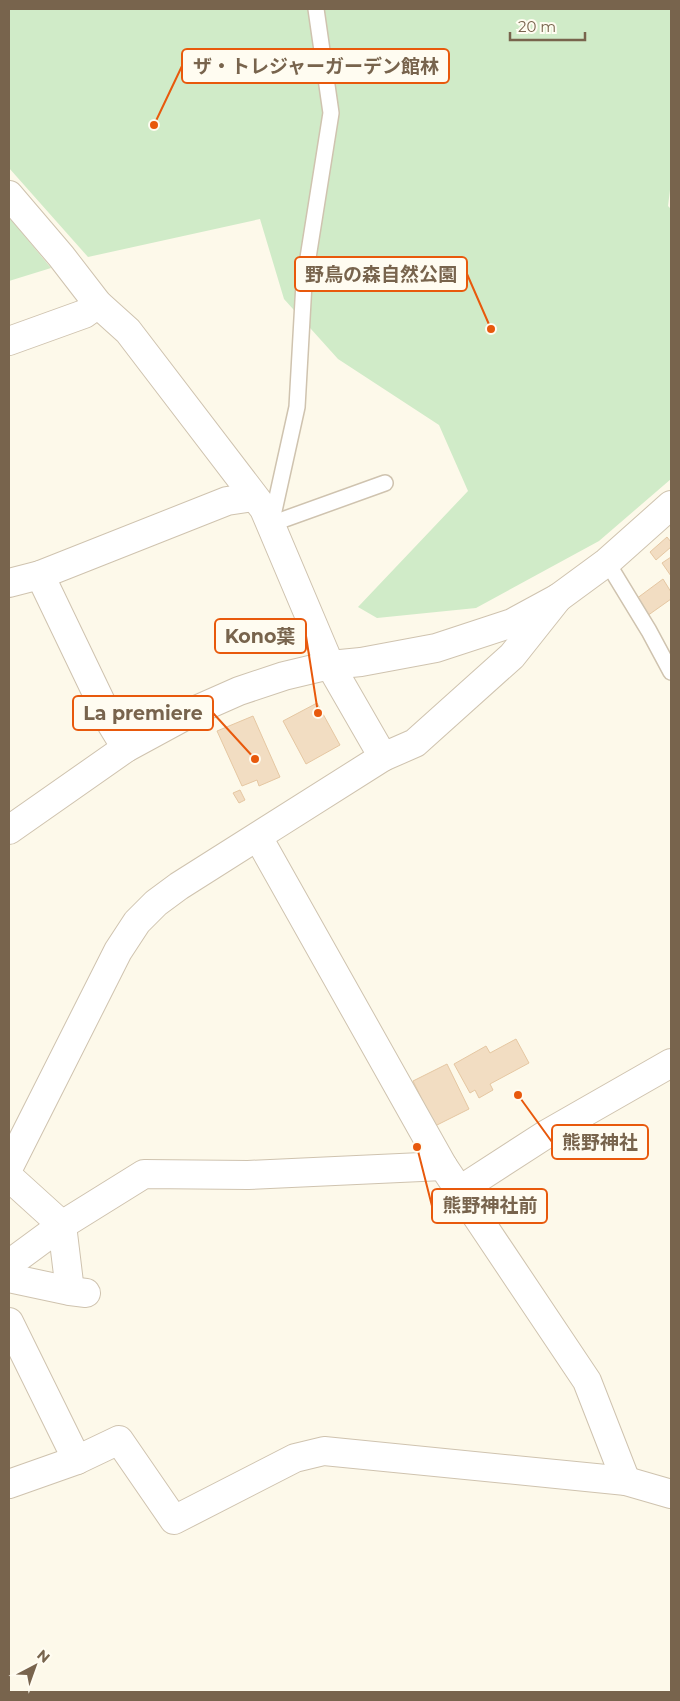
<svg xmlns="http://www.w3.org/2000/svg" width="680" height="1701" viewBox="0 0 680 1701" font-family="Montserrat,'Noto Sans JP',sans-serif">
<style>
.green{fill:#d0ebc8}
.building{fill:#f2ddc2;stroke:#e5c7a2}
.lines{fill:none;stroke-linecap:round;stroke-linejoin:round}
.service-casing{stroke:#cfc3af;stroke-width:18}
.minor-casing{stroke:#cfc3af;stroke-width:30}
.tertiary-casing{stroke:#cfc3af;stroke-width:30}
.service{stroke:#fff;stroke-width:15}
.minor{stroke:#fff;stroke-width:28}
.tertiary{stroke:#fff;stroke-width:28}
.leader{fill:none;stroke:#e8590c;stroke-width:2}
.callout-dot{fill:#e8590c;stroke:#fffcf1;stroke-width:2}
.callout{fill:#fffcf1;stroke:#e8590c;stroke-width:2}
.callout-label{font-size:19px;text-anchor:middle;font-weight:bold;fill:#78644d}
</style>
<rect width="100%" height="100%" fill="#fdf9ea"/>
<!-- green -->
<g class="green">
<path d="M 9,9 L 671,9 L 671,182 L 668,206 L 671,209 L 671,479 L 599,541 L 476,608 L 377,618 L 358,607 L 468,491 L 439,425 L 338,359 L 284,299 L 260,219 L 88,257 L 9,168 Z"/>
<path d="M 9,217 L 51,268 L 9,281 Z"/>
</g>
<!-- building -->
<g class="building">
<path d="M 667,537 L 671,542 L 671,547 L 656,560 L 650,552 Z"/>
<path d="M 671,557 L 671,576 L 662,563 Z"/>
<path d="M 663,579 L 671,592 L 671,599 L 647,616 L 636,599 Z"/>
<path d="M 317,703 L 340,745 L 306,764 L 283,721 Z"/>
<path d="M 253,716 L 280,777 L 259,786 L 257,780 L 242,786 L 217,731 Z"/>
<path d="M 240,790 L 245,800 L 239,803 L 233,793 Z"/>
<path d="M 516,1039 L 529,1063 L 490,1084 L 493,1090 L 479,1098 L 475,1090 L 470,1093 L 454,1064 L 486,1046 L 490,1053 Z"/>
<path d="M 447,1064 L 469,1109 L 435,1126 L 413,1081 Z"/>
</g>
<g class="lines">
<!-- service casing -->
<g class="service-casing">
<g id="service">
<path d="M 272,520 L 297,407 L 304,283 L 331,113 L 316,9"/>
<path d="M 271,524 L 385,483"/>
<path d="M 607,562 L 649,631 L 671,672"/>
</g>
</g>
<!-- minor casing -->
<g class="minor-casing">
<g id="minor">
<path d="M 9,195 L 61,256 L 98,304 L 128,331 L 264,509 L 330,665 L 383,757 L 179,886 L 156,903 L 137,922 L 118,951 L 9,1167"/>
<path d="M 9,341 L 84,314 L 98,304"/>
<path d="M 40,575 L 112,725 L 126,748"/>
<path d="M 9,583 L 40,575 L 227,501 L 254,497"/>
<path d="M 383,757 L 415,743 L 512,656 L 558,598"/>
<path d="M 258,837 L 443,1166 L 587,1381 L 626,1481"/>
<path d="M 9,1177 L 62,1225 L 70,1291"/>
<path d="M 460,1190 L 545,1135 L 671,1063"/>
<path d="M 9,1264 L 62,1225 L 144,1174 L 248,1175 L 443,1166"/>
<path d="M 9,1278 L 70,1291 L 86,1293"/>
<path d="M 9,1322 L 77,1460 L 119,1440 L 174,1520 L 295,1458 L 324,1451 L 626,1481 L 671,1494"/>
<path d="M 9,1484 L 77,1460"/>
</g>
</g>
<!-- tertiary casing -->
<g class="tertiary-casing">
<path id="tertiary" d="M 9,830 L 126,748 L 196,710 L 239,691 L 284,676 L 330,665 L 361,662 L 436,648 L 512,623 L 558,598 L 607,562 L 671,505"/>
</g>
<!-- service -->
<use href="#service" class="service"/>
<!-- minor -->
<use href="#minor" class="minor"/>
<!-- tertiary -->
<use href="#tertiary" class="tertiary"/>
</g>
<!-- callouts -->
<path class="leader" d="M154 125L182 66M491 329L467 274M318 713L306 636M255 759L213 713M518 1095L552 1142M417 1147L432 1206"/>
<g class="callout-dot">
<circle cx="154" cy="125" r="5"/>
<circle cx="491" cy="329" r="5"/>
<circle cx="318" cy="713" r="5"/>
<circle cx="255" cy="759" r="5"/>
<circle cx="518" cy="1095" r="5"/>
<circle cx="417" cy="1147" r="5"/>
</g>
<g class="callout">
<rect x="182" y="49" width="267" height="34" rx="5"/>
<rect x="295" y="257" width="172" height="34" rx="5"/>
<rect x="215" y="619" width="91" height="34" rx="5"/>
<rect x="73" y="696" width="140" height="34" rx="5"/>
<rect x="552" y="1125" width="96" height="34" rx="5"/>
<rect x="432" y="1189" width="115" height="34" rx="5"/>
</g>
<g class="callout-label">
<text x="316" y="73">ザ・トレジャーガーデン館林</text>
<text x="381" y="281">野鳥の森自然公園</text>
<text x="260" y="643">Kono葉</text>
<text x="143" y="720">La premiere</text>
<text x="600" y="1149">熊野神社</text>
<text x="490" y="1212">熊野神社前</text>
</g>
<!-- border -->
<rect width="680" height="1701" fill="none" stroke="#78644d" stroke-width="20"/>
<!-- north arrow -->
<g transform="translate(35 1666) rotate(41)" stroke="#fffcf1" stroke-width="4" paint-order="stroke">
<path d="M0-4L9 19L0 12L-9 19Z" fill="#78644d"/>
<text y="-8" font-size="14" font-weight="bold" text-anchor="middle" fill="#78644d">N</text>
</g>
<!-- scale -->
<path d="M510 32v8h75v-8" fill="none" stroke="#78644d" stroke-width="2.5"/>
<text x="518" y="32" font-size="15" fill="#78644d" stroke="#fffcf1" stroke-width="4" paint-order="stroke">20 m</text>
</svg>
